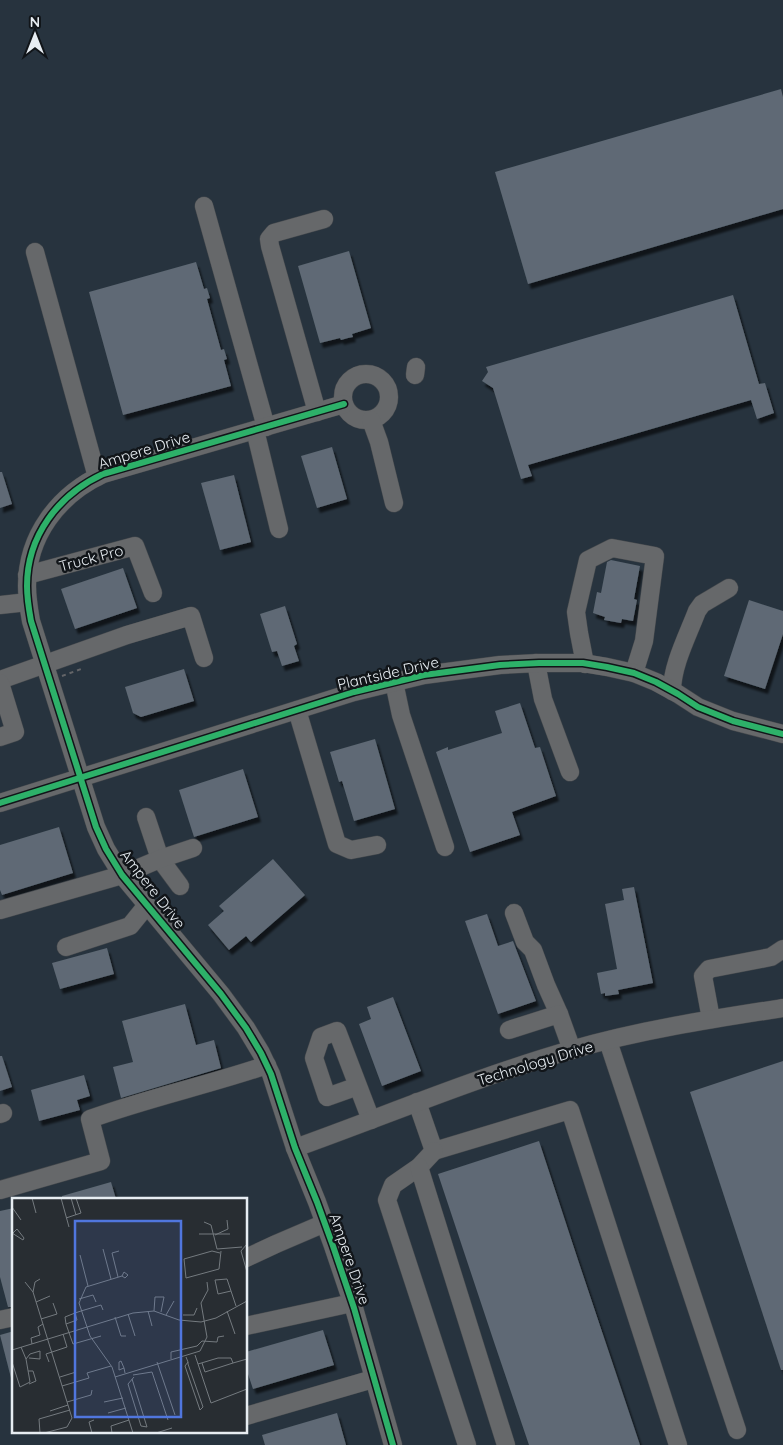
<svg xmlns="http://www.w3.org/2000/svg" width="783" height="1445" viewBox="0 0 783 1445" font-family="Quicksand,sans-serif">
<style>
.built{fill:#27333e;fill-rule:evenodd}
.building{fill:#5e6974;filter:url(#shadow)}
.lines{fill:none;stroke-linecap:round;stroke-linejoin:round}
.minor-casing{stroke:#44484c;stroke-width:19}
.path{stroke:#646568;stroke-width:2;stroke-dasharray:4 4;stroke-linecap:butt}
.minor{stroke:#66686a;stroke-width:18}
.cycleway-casing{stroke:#111519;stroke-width:9}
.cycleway{stroke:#2db169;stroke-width:6}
.labels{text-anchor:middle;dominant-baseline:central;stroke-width:5;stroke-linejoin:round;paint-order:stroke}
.street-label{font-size:15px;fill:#e7edf2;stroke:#111519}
.inset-road{fill:none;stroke:#747a7f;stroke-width:1}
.view{fill:#5076de;fill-opacity:0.15;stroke:#5076de;stroke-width:2.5}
.inset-edge{fill:none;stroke:#e7edf2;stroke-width:2.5}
</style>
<defs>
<filter id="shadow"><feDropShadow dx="3" dy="5" stdDeviation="1" flood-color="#0009"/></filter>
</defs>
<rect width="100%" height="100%" fill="#282d32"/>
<!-- built -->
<path class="built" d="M 0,0 L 783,0 L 783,1445 L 0,1445 ZM 14,1199 L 246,1199 L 246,1431 L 14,1431 Z"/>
<!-- building -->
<g class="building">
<path d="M 781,89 L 783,97 L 783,209 L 528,284 L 495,172 Z"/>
<path d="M 349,251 L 371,328 L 352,334 L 353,337 L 348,338 L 341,340 L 340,338 L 320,343 L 298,266 Z"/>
<path d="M 196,262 L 204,289 L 207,288 L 210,298 L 207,299 L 221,350 L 224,349 L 227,359 L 224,360 L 231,386 L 123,415 L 89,292 Z"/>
<path d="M 733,295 L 759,384 L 765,383 L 774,413 L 757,419 L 751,400 L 528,465 L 532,476 L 521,479 L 493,388 L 482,381 L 488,372 L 486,367 Z"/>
<path d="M 332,447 L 347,499 L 317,508 L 301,456 Z"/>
<path d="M 0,472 L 2,472 L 12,504 L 0,508 Z"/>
<path d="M 234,475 L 251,542 L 220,550 L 201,483 Z"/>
<path d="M 611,560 L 640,566 L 634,599 L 637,600 L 633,621 L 622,619 L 621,623 L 604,620 L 605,617 L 593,613 L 597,592 L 601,593 L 607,562 Z"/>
<path d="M 123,568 L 137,608 L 75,629 L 61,589 Z"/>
<path d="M 749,600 L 783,611 L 783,634 L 765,689 L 724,676 Z"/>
<path d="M 285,606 L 297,644 L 294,646 L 299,661 L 282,666 L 277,651 L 272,652 L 260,614 Z"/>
<path d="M 184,669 L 194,701 L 141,717 L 133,713 L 125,687 Z"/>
<path d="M 520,703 L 535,748 L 540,747 L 556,796 L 512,812 L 520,835 L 470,852 L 436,752 L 448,747 L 448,750 L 502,733 L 495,711 Z"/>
<path d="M 375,739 L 395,809 L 354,821 L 342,781 L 339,782 L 330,752 Z"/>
<path d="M 243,769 L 258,817 L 194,837 L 179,790 Z"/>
<path d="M 59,827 L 73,873 L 2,895 L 0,890 L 0,845 Z"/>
<path d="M 273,859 L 305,895 L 251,942 L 246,936 L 229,950 L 208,925 L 224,911 L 219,906 Z"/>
<path d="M 634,887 L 653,983 L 618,990 L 619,994 L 605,996 L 605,993 L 601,994 L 597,973 L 617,969 L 605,904 L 624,900 L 622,889 Z"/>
<path d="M 487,914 L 498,946 L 513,941 L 536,1001 L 498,1014 L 465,921 Z"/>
<path d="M 107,948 L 114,974 L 60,989 L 52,963 Z"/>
<path d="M 393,997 L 421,1071 L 382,1086 L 359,1024 L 371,1019 L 367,1007 Z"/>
<path d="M 185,1004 L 196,1045 L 214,1040 L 221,1068 L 121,1098 L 113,1067 L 133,1062 L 122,1021 Z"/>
<path d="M 0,1056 L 2,1056 L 12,1087 L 0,1091 Z"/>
<path d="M 783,1061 L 783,1370 L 781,1370 L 690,1092 Z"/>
<path d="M 84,1075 L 90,1096 L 77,1100 L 80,1110 L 39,1121 L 31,1090 Z"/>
<path d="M 539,1141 L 578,1260 L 640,1445 L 529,1445 L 494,1342 L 438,1174 Z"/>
<path d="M 111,1182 L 116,1199 L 62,1199 L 62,1196 Z"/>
<path d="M 14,1208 L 14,1307 L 8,1307 L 0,1277 L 0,1211 Z"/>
<path d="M 323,1330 L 334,1365 L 253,1389 L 246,1368 L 246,1352 Z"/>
<path d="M 14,1331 L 14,1377 L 11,1378 L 0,1335 Z"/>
<path d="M 337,1413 L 346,1445 L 265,1445 L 262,1435 Z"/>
</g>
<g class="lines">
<!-- minor casing -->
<g class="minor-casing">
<g id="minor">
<path d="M 204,206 L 266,427"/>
<path d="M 35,252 L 97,477"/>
<circle cx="366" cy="397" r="23"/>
<path d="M 415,375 L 416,367"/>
<path d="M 344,404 L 103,474 C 58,495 27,536 27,586 C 27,598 29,610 31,621 L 96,827 L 106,849 L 122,875 L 221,994 L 246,1028 L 261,1053 L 271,1074 L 295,1148 L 317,1202 L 333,1246 L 354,1308 L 393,1445"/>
<path d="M 317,412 L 270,246 L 269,239 L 274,233 L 324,219"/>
<path d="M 371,420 L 379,442 L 394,503"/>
<path d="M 255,430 L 279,529"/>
<path d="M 27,575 L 135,546 L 153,593"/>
<path d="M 0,605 L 28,602"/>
<path d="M 536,663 L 543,699 L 570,772"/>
<path d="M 585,664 L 579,633 L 576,612 L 588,560 L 612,548 L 655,556 L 644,641 L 634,673"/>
<path d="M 0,680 L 127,635 L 191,616 L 204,658"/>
<path d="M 394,682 L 401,715 L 445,847"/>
<path d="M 0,683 L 15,732 L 0,737"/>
<path d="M 672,691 C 672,665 688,635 697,611 L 702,604 L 729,588"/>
<path d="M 297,710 L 337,844 L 351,850 L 377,845"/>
<path d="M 0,803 L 354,692 L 424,675 L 500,665 L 539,663 L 583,663 L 607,667 L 634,673 L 656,682 L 678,694 L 698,707 L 733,721 L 783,734"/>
<path d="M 146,817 L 160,859 L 180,886"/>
<path d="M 0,910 L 122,875 L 160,859 L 193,848"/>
<path d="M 514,913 L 525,942 L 533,950 L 546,985 L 559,1014"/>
<path d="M 66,947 L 130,926 L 147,905"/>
<path d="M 711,1019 L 703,976 L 709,969 L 771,957 L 783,949"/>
<path d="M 509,1030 L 559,1014 L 572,1050"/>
<path d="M 608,1041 L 737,1430"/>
<path d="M 358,1086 L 327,1097 L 314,1058 L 321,1037 L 337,1031 L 371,1120"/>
<path d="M 417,1102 L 434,1151 L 570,1110 L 678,1445"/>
<path d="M 0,1114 L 3,1113"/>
<path d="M 295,1148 C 387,1115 477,1077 571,1050 C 640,1030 712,1019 783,1008"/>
<path d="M 434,1151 L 419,1167 L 393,1185 L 387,1200 L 467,1445"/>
<path d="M 419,1167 L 506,1445"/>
<path d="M 0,1190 L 101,1161 L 90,1119 C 148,1098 208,1085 267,1065"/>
<path d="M 246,1258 L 276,1244 L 325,1223"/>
<path d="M 0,1320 L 14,1317"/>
<path d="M 246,1326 L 352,1303"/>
<path d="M 246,1416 L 373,1379"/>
</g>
</g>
<!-- path -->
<path class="path" d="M 62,676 L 84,668"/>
<!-- minor -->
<use href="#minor" class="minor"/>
<!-- cycleway casing -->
<g class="cycleway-casing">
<g id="cycleway">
<path d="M 344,404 L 103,474 C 58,495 27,536 27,586 C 27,598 29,610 31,621 L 96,827 L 106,849 L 122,875 L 221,994 L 246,1028 L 261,1053 L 271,1074 L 295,1148 L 317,1202 L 333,1246 L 354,1308 L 393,1445"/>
<path d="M 0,803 L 354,692 L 424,675 L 500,665 L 539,663 L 583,663 L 607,667 L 634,673 L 656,682 L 678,694 L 698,707 L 733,721 L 783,734"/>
</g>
</g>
<!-- cycleway -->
<use href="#cycleway" class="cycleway"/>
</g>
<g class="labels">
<!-- street labels -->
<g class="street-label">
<text transform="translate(144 450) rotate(-17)">Ampere Drive</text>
<text transform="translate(91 558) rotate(-15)">Truck Pro</text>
<text transform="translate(388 673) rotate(-13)">Plantside Drive</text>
<text transform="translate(153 889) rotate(52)">Ampere Drive</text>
<text transform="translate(535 1063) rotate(-17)">Technology Drive</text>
<text transform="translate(350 1259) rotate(71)">Ampere Drive</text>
</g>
</g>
<!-- overview -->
<g transform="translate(12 1198)">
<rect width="235" height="235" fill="#282d32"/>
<path class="inset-road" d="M 20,0 L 24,15M 49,0 L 57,29M 59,0 L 64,17M 0,9 L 9,22M 54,20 L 69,15 L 64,0M 192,24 L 199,27 L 205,51 L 230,49M 0,35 L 11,42 L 12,40 L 5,31 L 0,36M 187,36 L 218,36M 203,37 L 216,31 L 215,22M 235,46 L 229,53 L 235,74M 91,51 L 99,81M 208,55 L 200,53 L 172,61 L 174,80 L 207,71 L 209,53M 68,57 L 76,88M 110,78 L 112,74 L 116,77 L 113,80 L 110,78 L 74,89 L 67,105 L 78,138 L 100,169 L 121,235M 106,79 L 100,55 L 107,53M 13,84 L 21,94 L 60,220 L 55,229 L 32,235M 219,93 L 206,96 L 203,82 L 215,81 L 224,108M 21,94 L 23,84 L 28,81M 67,101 L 81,97 L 84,104M 24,104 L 38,98M 136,113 L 140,128M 142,113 L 143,99 L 152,99 L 149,114M 215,113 L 223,136M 116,116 L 123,138M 154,117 L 162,103M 171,117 L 182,117 L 185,110M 103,119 L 109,138 L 114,138M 29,121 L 45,116 L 41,105M 54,126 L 53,119 L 63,115M 89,138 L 61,146 L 54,126 L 65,122 L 63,115 L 69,113 L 89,107 L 91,112M 20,146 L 19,140 L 28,137 L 26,129 L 31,126M 9,149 L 14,161 L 18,156 L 28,153 L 28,161 L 17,160M 0,152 L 121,115 L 142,113 L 167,122 L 189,124 L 204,120 L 235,103M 183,157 L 199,205 L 235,191M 174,159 L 176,164 L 176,166 L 191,209 L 188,212 L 173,168 L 176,164M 159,161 L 159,154 L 185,148 L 190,143 L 205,144 L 206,139 L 212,138M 0,164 L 8,189 L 18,184 L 14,161M 37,164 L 34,156 L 55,149 L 51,136M 145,164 L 163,217M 190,165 L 193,174 L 221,165M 186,166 L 206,160 L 219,160 L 221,165 L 235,161M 112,170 L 107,172 L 107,164 L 109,163 L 112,170 L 113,175M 16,173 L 21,173 L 24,183 L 17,186M 121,177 L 140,174 L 156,222M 48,179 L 64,174M 103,179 L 188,153 L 195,139 L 189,105 L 196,92 L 195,84M 120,181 L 135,229 L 129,228 L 116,186 L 122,179M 50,188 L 77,180 L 75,175 L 99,168M 55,204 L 79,197 L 80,192M 92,204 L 111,200M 38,213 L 56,207M 96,215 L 114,210M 28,235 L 27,221 L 58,212M 80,235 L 77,224 L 82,222M 100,235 L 99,228 L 117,222M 144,235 L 160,230"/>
<path class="view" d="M 63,23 L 169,23 L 169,219 L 63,219 Z"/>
<rect width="235" height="235" class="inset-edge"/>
</g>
<!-- north arrow -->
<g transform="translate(35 35)" stroke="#111519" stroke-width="4" paint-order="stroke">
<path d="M0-4L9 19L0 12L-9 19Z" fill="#e7edf2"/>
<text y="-8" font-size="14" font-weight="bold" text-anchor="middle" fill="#e7edf2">N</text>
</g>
</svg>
